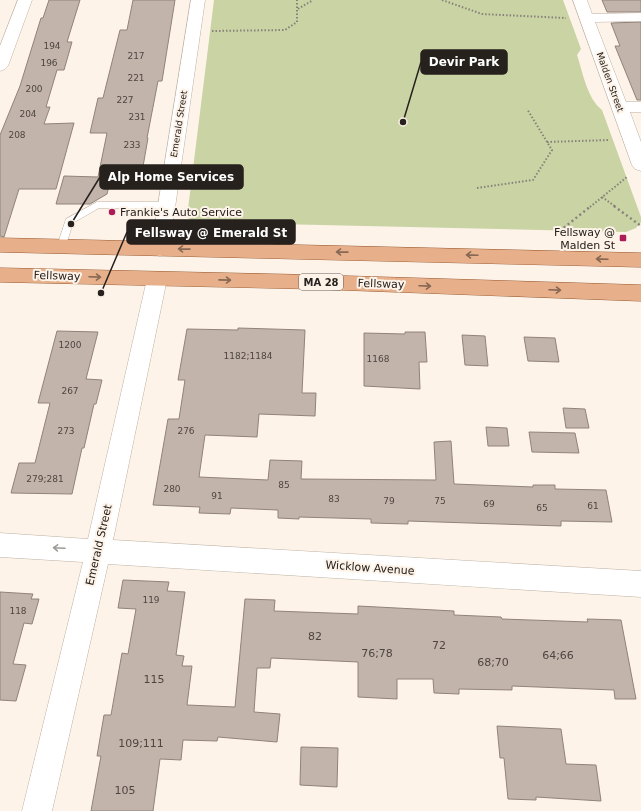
<svg xmlns="http://www.w3.org/2000/svg" width="641" height="811" viewBox="0 0 641 811" font-family="'DejaVu Sans',sans-serif">
<style>
.green{fill:#c9d3a3}
.building{fill:#c3b4ab;stroke:#91827a}
.lines{fill:none;stroke-linecap:round;stroke-linejoin:round}
.lane-casing{stroke:#bdb1a5;stroke-width:1}
.street-casing{stroke:#bdb1a5;stroke-width:1}
.secondary-casing{stroke:#bdb1a5;stroke-width:1}
.primary-casing{stroke:#995b31;stroke-width:1}
.path-far1{stroke:#88817a;stroke-width:2;stroke-dasharray:1.5 2;stroke-linecap:butt}
.path{stroke:#88817a;stroke-width:2.5;stroke-dasharray:2 3;stroke-linecap:butt}
.lane{fill:#fff;fill-rule:evenodd}
.street{fill:#fff;fill-rule:evenodd}
.secondary{fill:#fff;fill-rule:evenodd}
.primary{fill:#e7af8a;fill-rule:evenodd}
.oneway{stroke:#866854}
.oneway2{stroke:#9d9b99}
.poi-dot{fill:#aa1b58;stroke:#fdf3e9;stroke-width:1.5}
.labels{text-anchor:middle;dominant-baseline:central;stroke-width:4;stroke-linejoin:round;paint-order:stroke}
.number-label{font-size:9px;fill:#4d4640}
.far-street-label{font-size:9px;fill:#26211d;stroke:#fdf3e9}
.shield{fill:#fdf3e9;stroke:#66605a;stroke-width:1}
.shield-label{font-size:10px;font-weight:bold;fill:#26211d}
.poi-label{font-size:11px;fill:#26211d;stroke:#fdf3e9;text-anchor:start}
.street-label{font-size:11px;fill:#26211d;stroke:#fdf3e9}
.near-number-label{font-size:11px;fill:#4d4640}
.leader{fill:none;stroke:#26211d;stroke-width:1.5}
.callout-dot{fill:#26211d;stroke:#fdf3e9;stroke-width:1.5}
.callout{fill:#26211d;stroke:#26211d;stroke-width:1.5}
.callout-label{font-size:12px;text-anchor:middle;font-weight:bold;fill:#fff}
</style>
<rect width="100%" height="100%" fill="#fdf3e9"/>
<!-- green -->
<path class="green" d="M 214,0 L 563,0 L 581,49 L 577,55 C 583,73 587,98 602,110 L 641,217 L 641,222 L 636,228 L 626,232 L 193,222 L 187,217 Z"/>
<!-- building -->
<g class="building">
<path d="M 49,0 L 80,0 L 67,42 L 72,42 L 64,70 L 57,70 L 46,107 L 50,107 L 44,124 L 74,123 L 56,189 L 19,189 L 4,237 L 0,236 L 0,135 L 20,86 L 41,18 L 43,18 Z"/>
<path d="M 133,0 L 175,0 L 162,81 L 158,81 L 147,138 L 148,138 L 141,178 L 111,178 L 107,194 L 90,204 L 56,204 L 64,176 L 98,177 L 107,133 L 90,133 L 98,98 L 103,98 L 120,30 L 127,30 Z"/>
<path d="M 602,0 L 641,0 L 641,12 L 607,12 Z"/>
<path d="M 641,22 L 641,100 L 637,100 L 615,46 L 620,46 L 611,23 Z"/>
<path d="M 238,328 L 305,330 L 302,393 L 316,393 L 315,416 L 259,414 L 257,437 L 205,435 L 199,477 L 268,480 L 270,460 L 302,461 L 301,479 L 436,480 L 434,442 L 451,441 L 454,484 L 533,487 L 533,485 L 555,485 L 555,489 L 606,490 L 612,522 L 561,521 L 561,526 L 408,521 L 408,524 L 371,523 L 371,519 L 299,517 L 299,519 L 278,518 L 278,510 L 231,508 L 230,514 L 199,513 L 200,507 L 153,505 L 168,419 L 179,419 L 185,380 L 178,380 L 187,329 L 238,330 Z"/>
<path d="M 57,331 L 98,332 L 86,379 L 102,380 L 96,404 L 94,404 L 84,448 L 82,448 L 72,494 L 11,493 L 19,463 L 35,463 L 50,403 L 38,403 Z"/>
<path d="M 405,332 L 425,332 L 427,362 L 419,362 L 420,389 L 364,386 L 364,333 L 405,334 Z"/>
<path d="M 462,335 L 485,336 L 488,366 L 465,365 Z"/>
<path d="M 524,337 L 555,338 L 559,362 L 528,361 Z"/>
<path d="M 563,408 L 585,409 L 589,428 L 566,428 Z"/>
<path d="M 486,427 L 507,428 L 509,446 L 488,446 Z"/>
<path d="M 529,432 L 575,433 L 579,453 L 532,452 Z"/>
<path d="M 123,580 L 169,582 L 167,591 L 185,592 L 176,655 L 184,656 L 182,666 L 192,666 L 187,705 L 235,707 L 245,599 L 275,600 L 274,611 L 358,614 L 358,606 L 454,611 L 454,615 L 501,617 L 502,619 L 588,622 L 587,619 L 621,620 L 636,699 L 615,699 L 614,690 L 512,686 L 512,690 L 459,689 L 459,694 L 434,693 L 433,679 L 397,679 L 397,699 L 358,697 L 358,662 L 271,658 L 270,668 L 257,668 L 254,712 L 280,714 L 277,742 L 218,737 L 217,741 L 183,740 L 181,760 L 160,759 L 153,811 L 91,811 L 101,756 L 97,756 L 104,715 L 111,715 L 122,653 L 128,654 L 136,609 L 118,608 Z"/>
<path d="M 0,592 L 33,594 L 31,599 L 39,599 L 32,624 L 24,623 L 13,664 L 26,665 L 16,701 L 0,700 Z"/>
<path d="M 497,726 L 561,729 L 566,764 L 596,765 L 601,801 L 536,797 L 536,800 L 508,799 L 504,758 L 500,758 Z"/>
<path d="M 301,747 L 338,748 L 337,787 L 300,785 Z"/>
</g>
<g class="lines">
<!-- lane casing -->
<g class="lane-casing">
<path id="lane" d="M 97,202 L 167,202 L 172,205 L 167,208 L 99,208 L 73,223 L 65,248 L 59,248 L 57,246 L 66,219 Z"/>
</g>
<!-- street casing -->
<g class="street-casing">
<g id="street">
<path d="M 18,0 L 32,0 L 8,66 L 5,69 L 0,71 L 0,46 Z"/>
<path d="M 573,0 L 587,0 L 592,14 L 641,13 L 641,21 L 595,22 L 626,102 L 641,102 L 641,112 L 630,112 L 641,142 L 641,171 L 635,169 L 632,165 Z"/>
<path d="M 157,272 L 164,274 L 167,279 L 113,540 L 641,571 L 641,597 L 108,564 L 52,811 L 22,811 L 83,562 L 0,557 L 0,533 L 88,539 L 147,279 L 150,274 Z"/>
</g>
</g>
<!-- secondary casing -->
<g class="secondary-casing">
<path id="secondary" d="M 191,0 L 205,0 L 169,249 L 167,254 L 160,256 L 153,254 L 151,249 Z"/>
</g>
<!-- primary casing -->
<g class="primary-casing">
<g id="primary">
<path d="M 0,238 L 641,253 L 641,267 L 0,252 Z"/>
<path d="M 0,268 L 315,275 L 641,285 L 641,301 L 315,289 L 0,282 Z"/>
</g>
</g>
<!-- path-far1 -->
<g class="path-far1">
<path d="M 442,0 L 482,14 L 566,18"/>
<path d="M 298,9 L 313,0"/>
<path d="M 212,31 L 285,30 L 297,22 L 297,0"/>
<path d="M 547,142 L 610,140"/>
<path d="M 477,188 L 533,180 L 552,150 L 527,109"/>
<path d="M 602,197 L 616,207"/>
<path d="M 590,207 L 627,177"/>
</g>
<!-- path -->
<g class="path">
<path d="M 614,206 L 641,226"/>
<path d="M 556,234 L 591,206"/>
</g>
<!-- lane -->
<use href="#lane" class="lane"/>
<!-- street -->
<use href="#street" class="street"/>
<!-- secondary -->
<use href="#secondary" class="secondary"/>
<!-- primary -->
<use href="#primary" class="primary"/>
</g>
<!-- one-way arrows -->
<defs><path id="oneway-shaft" d="M-6 0H5M1.5-3L5.5 0L1.5 3" fill="none" stroke-width="1.6" stroke-linecap="round" stroke-linejoin="round"/></defs>
<g class="oneway">
<use href="#oneway-shaft" transform="translate(184 249) rotate(-179)"/>
<use href="#oneway-shaft" transform="translate(342 252) rotate(-179)"/>
<use href="#oneway-shaft" transform="translate(472 255) rotate(-178)"/>
<use href="#oneway-shaft" transform="translate(602 259) rotate(-178)"/>
<use href="#oneway-shaft" transform="translate(95 277) rotate(2)"/>
<use href="#oneway-shaft" transform="translate(225 280) rotate(1)"/>
<use href="#oneway-shaft" transform="translate(425 286) rotate(2)"/>
<use href="#oneway-shaft" transform="translate(555 290) rotate(2)"/>
</g>
<use class="oneway2" href="#oneway-shaft" transform="translate(59 548) rotate(-177)"/>
<!-- markers -->
<g class="poi-dot">
<circle cx="112" cy="212" r="4"/>
<rect x="619" y="234" width="8" height="8" rx="2"/>
</g>
<g class="labels">
<!-- number labels -->
<g class="number-label">
<text x="52" y="46">194</text>
<text x="136" y="56">217</text>
<text x="49" y="63">196</text>
<text x="136" y="78">221</text>
<text x="34" y="89">200</text>
<text x="125" y="100">227</text>
<text x="28" y="114">204</text>
<text x="137" y="117">231</text>
<text x="17" y="135">208</text>
<text x="132" y="145">233</text>
<text x="70" y="345">1200</text>
<text x="248" y="356">1182;1184</text>
<text x="378" y="359">1168</text>
<text x="70" y="391">267</text>
<text x="66" y="431">273</text>
<text x="186" y="431">276</text>
<text x="45" y="479">279;281</text>
<text x="284" y="485">85</text>
<text x="172" y="489">280</text>
<text x="217" y="496">91</text>
<text x="334" y="499">83</text>
<text x="389" y="501">79</text>
<text x="440" y="501">75</text>
<text x="489" y="504">69</text>
<text x="593" y="506">61</text>
<text x="542" y="508">65</text>
<text x="151" y="600">119</text>
<text x="18" y="611">118</text>
</g>
<!-- far-street labels -->
<g class="far-street-label">
<text transform="translate(610 82) rotate(70)">Malden Street</text>
<text transform="translate(179 124) rotate(-81)">Emerald Street</text>
</g>
<!-- shield labels -->
<rect class="shield" x="299" y="274" width="44" height="16" rx="3"/>
<g class="shield-label">
<text x="321" y="282">MA 28</text>
</g>
<!-- poi labels -->
<g class="poi-label">
<text x="120" y="212">Frankie's Auto Service</text>
<text x="615" y="232" text-anchor="end">Fellsway @<tspan x="615" dy="13">Malden St</tspan></text>
</g>
<!-- street labels -->
<g class="street-label">
<text transform="translate(57 276) rotate(2)">Fellsway</text>
<text transform="translate(381 284) rotate(2)">Fellsway</text>
<text transform="translate(99 545) rotate(-77)">Emerald Street</text>
<text transform="translate(370 568) rotate(4)">Wicklow Avenue</text>
</g>
<!-- near-number labels -->
<g class="near-number-label">
<text x="315" y="636">82</text>
<text x="439" y="645">72</text>
<text x="377" y="653">76;78</text>
<text x="558" y="655">64;66</text>
<text x="493" y="662">68;70</text>
<text x="154" y="679">115</text>
<text x="141" y="743">109;111</text>
<text x="125" y="790">105</text>
</g>
</g>
<!-- callouts -->
<path class="leader" d="M403 122L421 62M71 224L100 177M101 293L127 232"/>
<g class="callout-dot">
<circle cx="403" cy="122" r="4"/>
<circle cx="71" cy="224" r="4"/>
<circle cx="101" cy="293" r="4"/>
</g>
<g class="callout">
<rect x="421" y="50" width="86" height="24" rx="4"/>
<rect x="100" y="165" width="143" height="24" rx="4"/>
<rect x="127" y="220" width="168" height="24" rx="4"/>
</g>
<g class="callout-label">
<text x="464" y="66">Devir Park</text>
<text x="171" y="181">Alp Home Services</text>
<text x="211" y="237">Fellsway @ Emerald St</text>
</g>
</svg>
